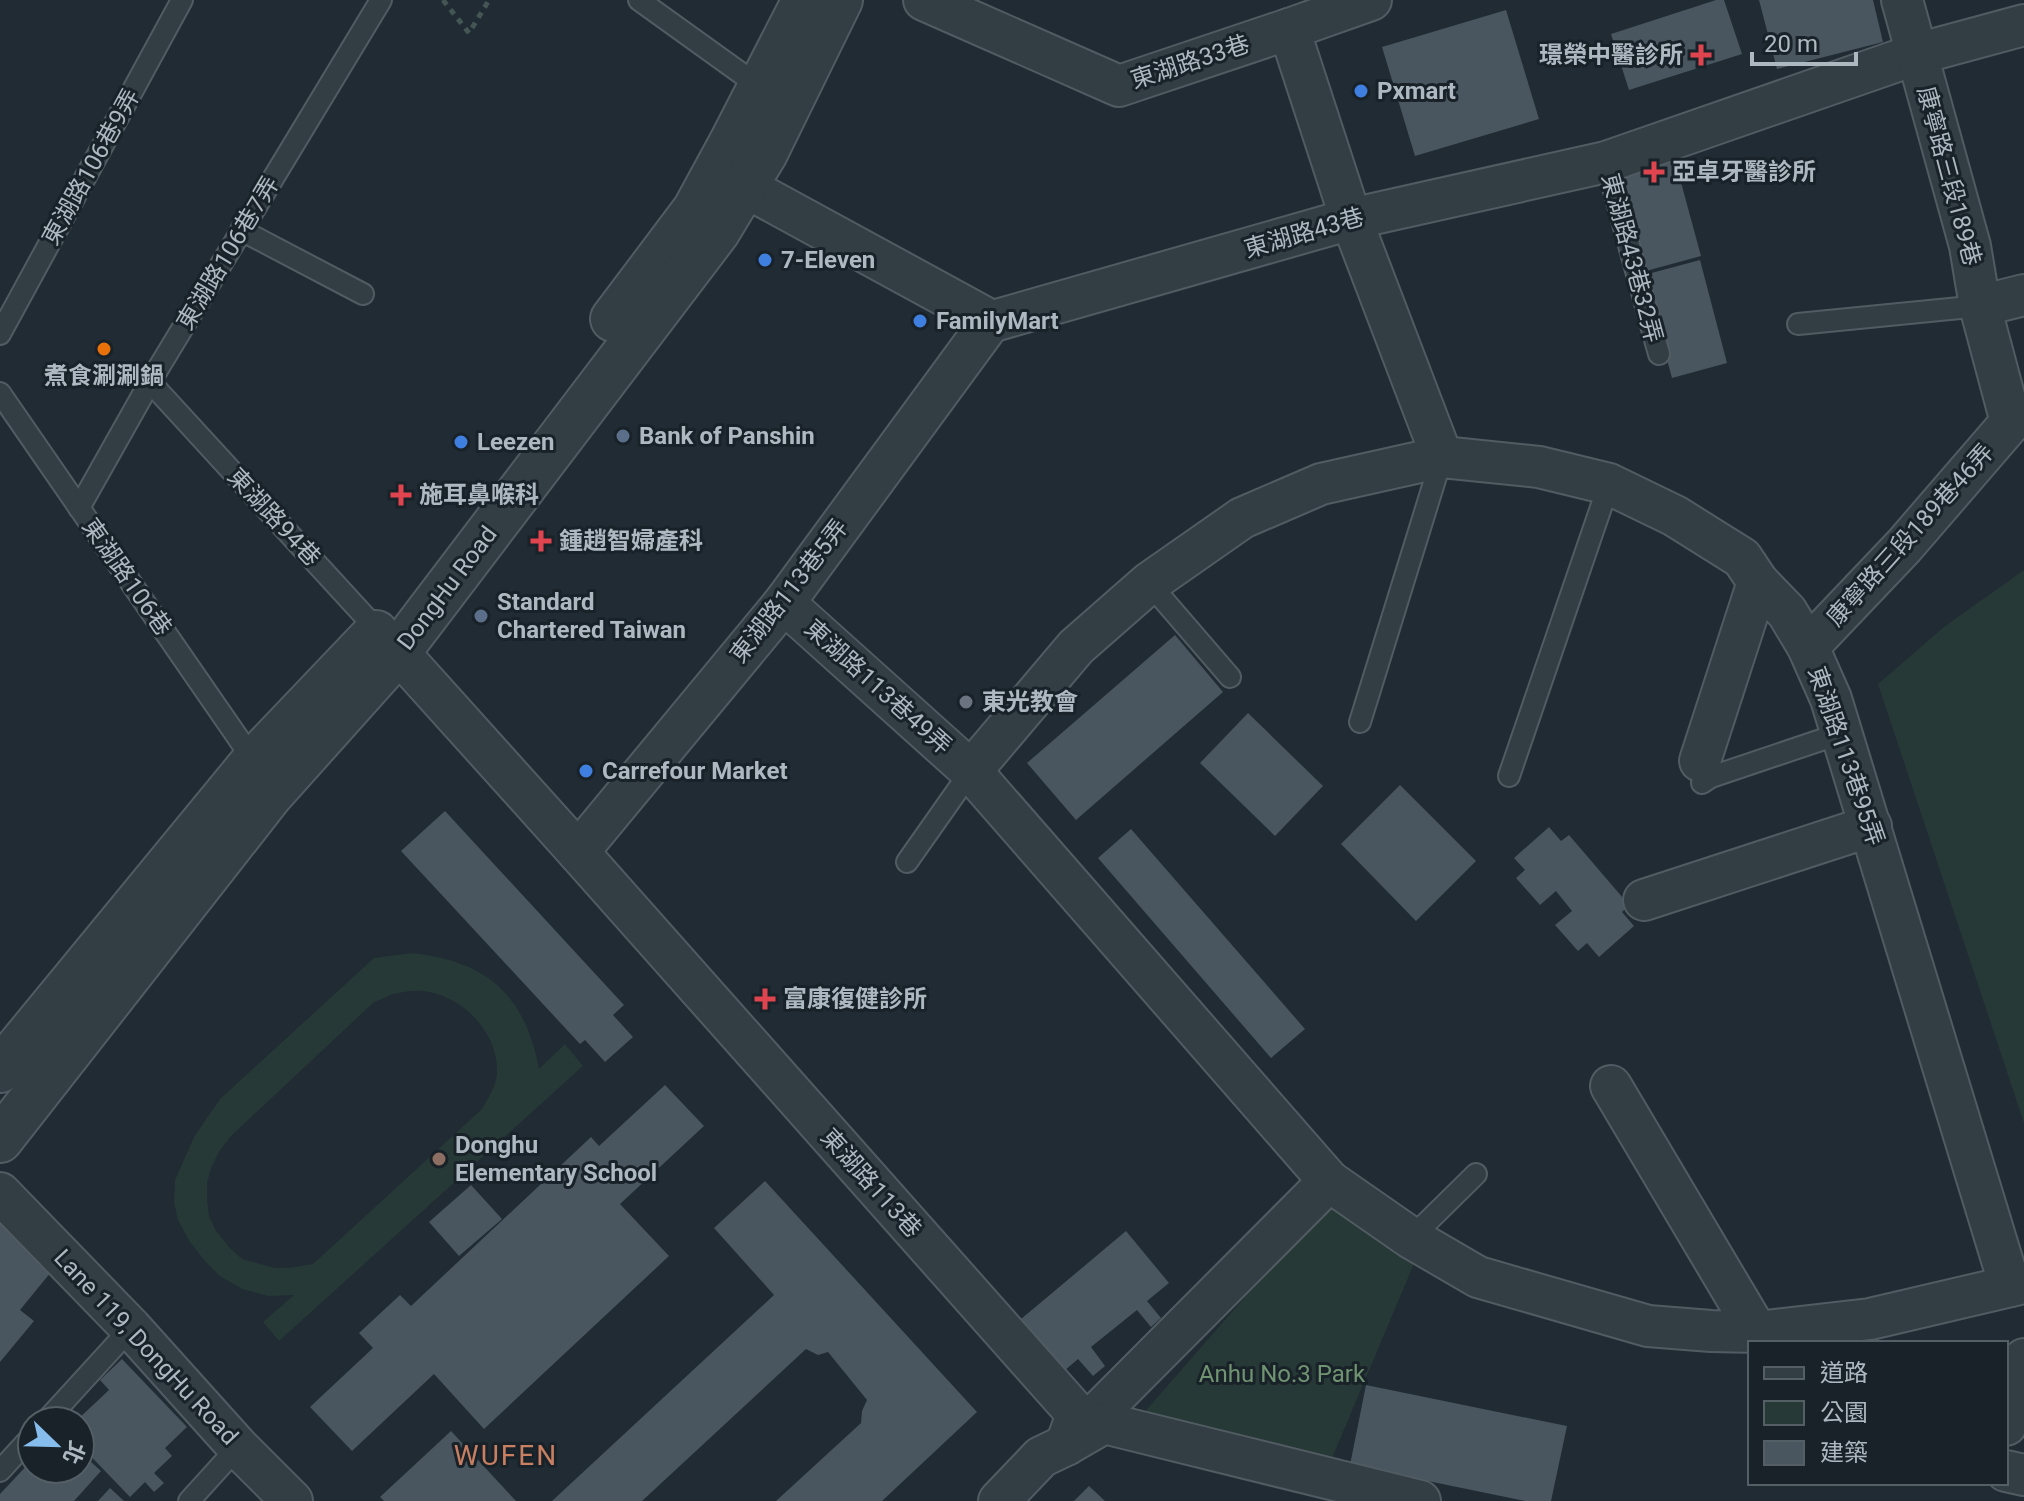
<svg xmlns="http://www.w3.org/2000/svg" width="2024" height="1501" viewBox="0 0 2024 1501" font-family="Roboto,'Noto Sans TC',sans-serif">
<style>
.green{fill:#263936;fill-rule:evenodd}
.building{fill:#49565f}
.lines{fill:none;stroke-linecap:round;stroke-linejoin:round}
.service-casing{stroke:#515b62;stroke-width:24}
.minor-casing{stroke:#515b62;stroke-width:44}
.tertiary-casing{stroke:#515b62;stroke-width:48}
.path{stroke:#445654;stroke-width:5;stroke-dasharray:6 6;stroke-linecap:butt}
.service{stroke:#333d44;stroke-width:20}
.minor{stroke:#333d44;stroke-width:40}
.tertiary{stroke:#333d44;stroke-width:44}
.health-dot{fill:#e0444e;stroke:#192228;stroke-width:3}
.shop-dot{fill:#3f7fe0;stroke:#192228;stroke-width:3}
.food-dot{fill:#e8710a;stroke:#192228;stroke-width:3}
.service-dot{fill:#5c6f8a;stroke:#192228;stroke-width:3}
.worship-dot{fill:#6b7280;stroke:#192228;stroke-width:3}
.education-dot{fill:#8d6e63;stroke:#192228;stroke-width:3}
.labels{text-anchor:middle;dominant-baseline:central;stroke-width:6;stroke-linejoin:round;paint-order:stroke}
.poi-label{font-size:24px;font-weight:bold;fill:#adb8c1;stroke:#192228;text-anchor:start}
.street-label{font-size:24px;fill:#adb8c1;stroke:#192228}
.park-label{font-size:24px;fill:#709472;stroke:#192228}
.quarter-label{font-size:28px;letter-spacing:2px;fill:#c87f62;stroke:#192228}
</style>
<rect width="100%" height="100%" fill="#202b33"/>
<!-- green -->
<g class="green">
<path d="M 2024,570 L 2024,1123 L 1878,684 L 1944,627 Z"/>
<path d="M 412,953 C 486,961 525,994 539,1069 L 565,1044 L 583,1066 L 279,1341 L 263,1322 L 294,1295 L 268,1296 L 242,1289 L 220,1276 L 205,1261 L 190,1242 L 178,1220 L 174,1202 L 175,1180 L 194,1137 L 220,1099 L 374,958 ZM 410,991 C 416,991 423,990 429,992 C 466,999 499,1035 497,1074 C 496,1086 488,1098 482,1109 L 313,1264 L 289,1268 L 275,1268 L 242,1259 L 229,1247 L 216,1231 L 209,1216 L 207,1199 L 207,1183 L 211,1168 L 220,1150 L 231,1136 L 373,1003 L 393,994 Z"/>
<path d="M 1327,1203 L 1416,1259 L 1327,1470 L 1135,1423 Z"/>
</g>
<!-- building -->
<g class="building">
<path d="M 1716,0 L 1724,0 L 1742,54 L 1629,90 L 1611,34 Z"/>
<path d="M 1759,0 L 1873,0 L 1883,42 L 1777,69 Z"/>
<path d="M 1506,10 L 1539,119 L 1415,156 L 1382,47 Z"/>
<path d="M 1673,153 L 1701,256 L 1646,271 L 1618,168 Z"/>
<path d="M 1700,260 L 1727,363 L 1672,378 L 1644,275 Z"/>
<path d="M 1175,635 L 1223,692 L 1076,820 L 1027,763 Z"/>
<path d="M 1248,713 L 1323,786 L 1275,836 L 1200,763 Z"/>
<path d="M 1400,785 L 1476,861 L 1416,921 L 1341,844 Z"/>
<path d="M 445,811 L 624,1005 L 613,1015 L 633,1037 L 605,1062 L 585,1040 L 580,1044 L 401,851 Z"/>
<path d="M 1549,827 L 1561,841 L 1569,835 L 1629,905 L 1622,912 L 1634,926 L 1599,957 L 1587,943 L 1578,951 L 1555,925 L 1572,911 L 1556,891 L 1540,905 L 1516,878 L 1525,870 L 1514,858 Z"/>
<path d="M 1131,829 L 1305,1029 L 1271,1058 L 1098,858 Z"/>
<path d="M 665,1085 L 704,1126 L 620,1204 L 669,1256 L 484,1429 L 434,1374 L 352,1451 L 310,1407 L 373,1348 L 359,1333 L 400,1295 L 411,1306 L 591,1137 L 599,1146 Z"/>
<path d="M 765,1181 L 977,1412 L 882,1501 L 776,1501 L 861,1423 L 862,1411 L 867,1400 L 828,1352 L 818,1355 L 806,1349 L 642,1501 L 552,1501 L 774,1295 L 714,1228 Z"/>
<path d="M 471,1185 L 502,1219 L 459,1256 L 429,1222 Z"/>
<path d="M 0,1212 L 60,1261 L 20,1310 L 34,1321 L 0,1362 Z"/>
<path d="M 1126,1231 L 1169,1283 L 1147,1301 L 1161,1318 L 1151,1327 L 1137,1310 L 1091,1347 L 1105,1366 L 1093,1376 L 1078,1359 L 1057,1377 L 1014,1325 Z"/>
<path d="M 122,1359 L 187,1427 L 165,1448 L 172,1456 L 154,1473 L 164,1483 L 154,1492 L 145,1482 L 130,1497 L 80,1445 L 80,1421 L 76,1421 L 109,1390 L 100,1380 Z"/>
<path d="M 1366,1385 L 1567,1426 L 1551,1501 L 1525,1501 L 1350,1465 Z"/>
<path d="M 451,1431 L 516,1501 L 384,1501 L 380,1497 Z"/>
<path d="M 80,1452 L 101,1471 L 74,1501 L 0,1501 L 0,1494 L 32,1460 L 32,1469 L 80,1469 Z"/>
<path d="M 1089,1486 L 1105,1501 L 1074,1501 Z"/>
<path d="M 110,1488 L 124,1501 L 98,1501 Z"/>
</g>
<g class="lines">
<!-- service casing -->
<g class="service-casing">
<g id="service">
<path d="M 639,0 L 760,87"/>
<path d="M 1606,162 L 1659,354"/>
<path d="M 241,230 L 363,294"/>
<path d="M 1798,324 L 1980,306"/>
<path d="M 0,334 L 182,0"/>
<path d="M 150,382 L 382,635"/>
<path d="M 0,393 L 254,761"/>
<path d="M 79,508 L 150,382 L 381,0"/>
<path d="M 1149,583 L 1230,677"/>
<path d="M 1360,722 L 1442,457"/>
<path d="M 1509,776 L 1609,484"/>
<path d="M 1702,783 L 1711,777 L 1842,733"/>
<path d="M 907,862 L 971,771"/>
<path d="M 1411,1238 L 1476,1174"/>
<path d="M 46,1421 L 131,1328"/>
<path d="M 0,1471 L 32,1436"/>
<path d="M 189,1501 L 238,1447"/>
</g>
</g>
<!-- minor casing -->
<g class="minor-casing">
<g id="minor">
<path d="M 924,0 L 1119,86 L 1289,29 L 1371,0"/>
<path d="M 1289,29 L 1350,216 L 1442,457"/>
<path d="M 718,172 L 982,316 L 990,322 L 1351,219 L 1606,162 L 1917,54 L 2024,25"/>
<path d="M 1980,306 L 2024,295"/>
<path d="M 784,603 L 971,771 L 1329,1181"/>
<path d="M 1808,647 L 1904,546 L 2011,422 L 1980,306 L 1970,246 L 1902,0"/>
<path d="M 398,652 L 578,852 L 1077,1414 L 1066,1445"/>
<path d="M 1700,761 L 1758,582"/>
<path d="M 971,771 L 1076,647 L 1149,583 L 1242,518 L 1321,484 L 1442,457 L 1539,467 L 1609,484 L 1675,516 L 1742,558 L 1758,582 L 1787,612 L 1808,647 L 1831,699 L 2010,1286"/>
<path d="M 578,852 L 784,603 L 990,322"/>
<path d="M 1644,900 L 1871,826"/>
<path d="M 1611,1086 L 1757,1332"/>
<path d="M 0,1193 L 131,1328 L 238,1447 L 292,1501"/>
<path d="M 2006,1425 L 2024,1359"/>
<path d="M 1066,1445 L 1329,1181 L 1411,1238 L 1478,1277 L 1648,1326 L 1711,1331 L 1757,1332 L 1870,1319 L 2024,1283"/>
<path d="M 2006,1471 L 2024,1475"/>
<path d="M 999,1501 L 1041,1457 L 1066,1445 L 1104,1423 L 1420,1501"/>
</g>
</g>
<!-- tertiary casing -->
<g class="tertiary-casing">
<g id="tertiary">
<path d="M 613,319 L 695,210 L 732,142 L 805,0"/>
<path d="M 0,1070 L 254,761 L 376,633"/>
<path d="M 0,1140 L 270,795 L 398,652 L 717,232 L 765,153 L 840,0"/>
</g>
</g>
<!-- path -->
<path class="path" d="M 443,0 L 469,33 L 489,0"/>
<!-- service -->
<use href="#service" class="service"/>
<!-- minor -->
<use href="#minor" class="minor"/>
<!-- tertiary -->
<use href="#tertiary" class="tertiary"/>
</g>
<!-- markers -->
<g class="health-dot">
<path d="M1697 43h8v8h8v8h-8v8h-8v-8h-8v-8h8z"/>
<path d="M1650 160h8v8h8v8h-8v8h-8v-8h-8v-8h8z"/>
<path d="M397 483h8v8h8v8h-8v8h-8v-8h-8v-8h8z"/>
<path d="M537 529h8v8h8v8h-8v8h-8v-8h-8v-8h8z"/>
<path d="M761 987h8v8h8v8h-8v8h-8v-8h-8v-8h8z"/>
</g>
<g class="shop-dot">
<circle cx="1361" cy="91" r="8"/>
<circle cx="765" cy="260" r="8"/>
<circle cx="920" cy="321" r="8"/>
<circle cx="461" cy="442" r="8"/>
<circle cx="586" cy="771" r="8"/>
</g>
<circle class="food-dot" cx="104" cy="349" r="8"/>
<g class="service-dot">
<circle cx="623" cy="436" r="8"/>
<circle cx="481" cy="616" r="8"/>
</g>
<circle class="worship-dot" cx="966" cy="702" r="8"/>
<circle class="education-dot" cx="439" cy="1159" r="8"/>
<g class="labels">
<!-- poi labels -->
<g class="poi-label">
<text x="1683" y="55" text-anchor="end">璟榮中醫診所</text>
<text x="1377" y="91">Pxmart</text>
<text x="1672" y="172">亞卓牙醫診所</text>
<text x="781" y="260">7-Eleven</text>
<text x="936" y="321">FamilyMart</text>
<text x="104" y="376" text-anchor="middle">煮食涮涮鍋</text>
<text x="639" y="436">Bank of Panshin</text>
<text x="477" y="442">Leezen</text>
<text x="419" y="495">施耳鼻喉科</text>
<text x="559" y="541">鍾趙智婦產科</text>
<text x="497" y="602">Standard<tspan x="497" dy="28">Chartered Taiwan</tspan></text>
<text x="982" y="702">東光教會</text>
<text x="602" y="771">Carrefour Market</text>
<text x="783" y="999">富康復健診所</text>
<text x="455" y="1145">Donghu<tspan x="455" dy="28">Elementary School</tspan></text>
</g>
<!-- street labels -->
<g class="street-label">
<text transform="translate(1190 62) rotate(-18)">東湖路33巷</text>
<text transform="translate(91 167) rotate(-61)">東湖路106巷9弄</text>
<text transform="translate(1949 176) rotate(75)">康寧路三段189巷</text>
<text transform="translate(1304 233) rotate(-16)">東湖路43巷</text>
<text transform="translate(228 253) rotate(-59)">東湖路106巷7弄</text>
<text transform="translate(1632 258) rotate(75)">東湖路43巷32弄</text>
<text transform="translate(274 517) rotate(47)">東湖路94巷</text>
<text transform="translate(1910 535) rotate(-48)">康寧路三段189巷46弄</text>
<text transform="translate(127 577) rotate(55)">東湖路106巷</text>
<text transform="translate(447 588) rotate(-53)">DongHu Road</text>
<text transform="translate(789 591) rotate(-52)">東湖路113巷5弄</text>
<text transform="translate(878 687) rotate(42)">東湖路113巷49弄</text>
<text transform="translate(1846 756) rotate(71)">東湖路113巷95弄</text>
<text transform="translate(871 1183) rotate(48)">東湖路113巷</text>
<text transform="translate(146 1347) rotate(47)">Lane 119, DongHu Road</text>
</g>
<!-- park labels -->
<g class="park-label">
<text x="1282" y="1374">Anhu No.3 Park</text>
</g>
<!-- quarter labels -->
<g class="quarter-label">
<text x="506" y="1455">WUFEN</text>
</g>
</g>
<!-- legend -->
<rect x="1748" y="1341" width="260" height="144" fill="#192228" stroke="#545e65" stroke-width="2"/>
<rect x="1764" y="1367" width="40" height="12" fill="#333d44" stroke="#545e65" stroke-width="2"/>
<text x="1820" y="1381" font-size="24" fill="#adb8c1">道路</text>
<rect x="1764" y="1401" width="40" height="24" fill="#263936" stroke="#545e65" stroke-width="2"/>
<text x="1820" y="1421" font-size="24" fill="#adb8c1">公園</text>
<rect x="1764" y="1441" width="40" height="24" fill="#49565f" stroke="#545e65" stroke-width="2"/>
<text x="1820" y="1461" font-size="24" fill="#adb8c1">建築</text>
<!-- north arrow -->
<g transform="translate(56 1445) rotate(113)"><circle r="38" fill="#192228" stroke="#545e65" stroke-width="2"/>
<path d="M0-6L14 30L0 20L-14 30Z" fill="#86bded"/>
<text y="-12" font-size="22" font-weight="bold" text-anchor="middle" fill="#adb8c1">北</text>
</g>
<!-- scale -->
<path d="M1752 52v12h104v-12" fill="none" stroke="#adb8c1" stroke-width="4"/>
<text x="1764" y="52" font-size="24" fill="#adb8c1" stroke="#192228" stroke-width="6" paint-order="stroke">20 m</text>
</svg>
